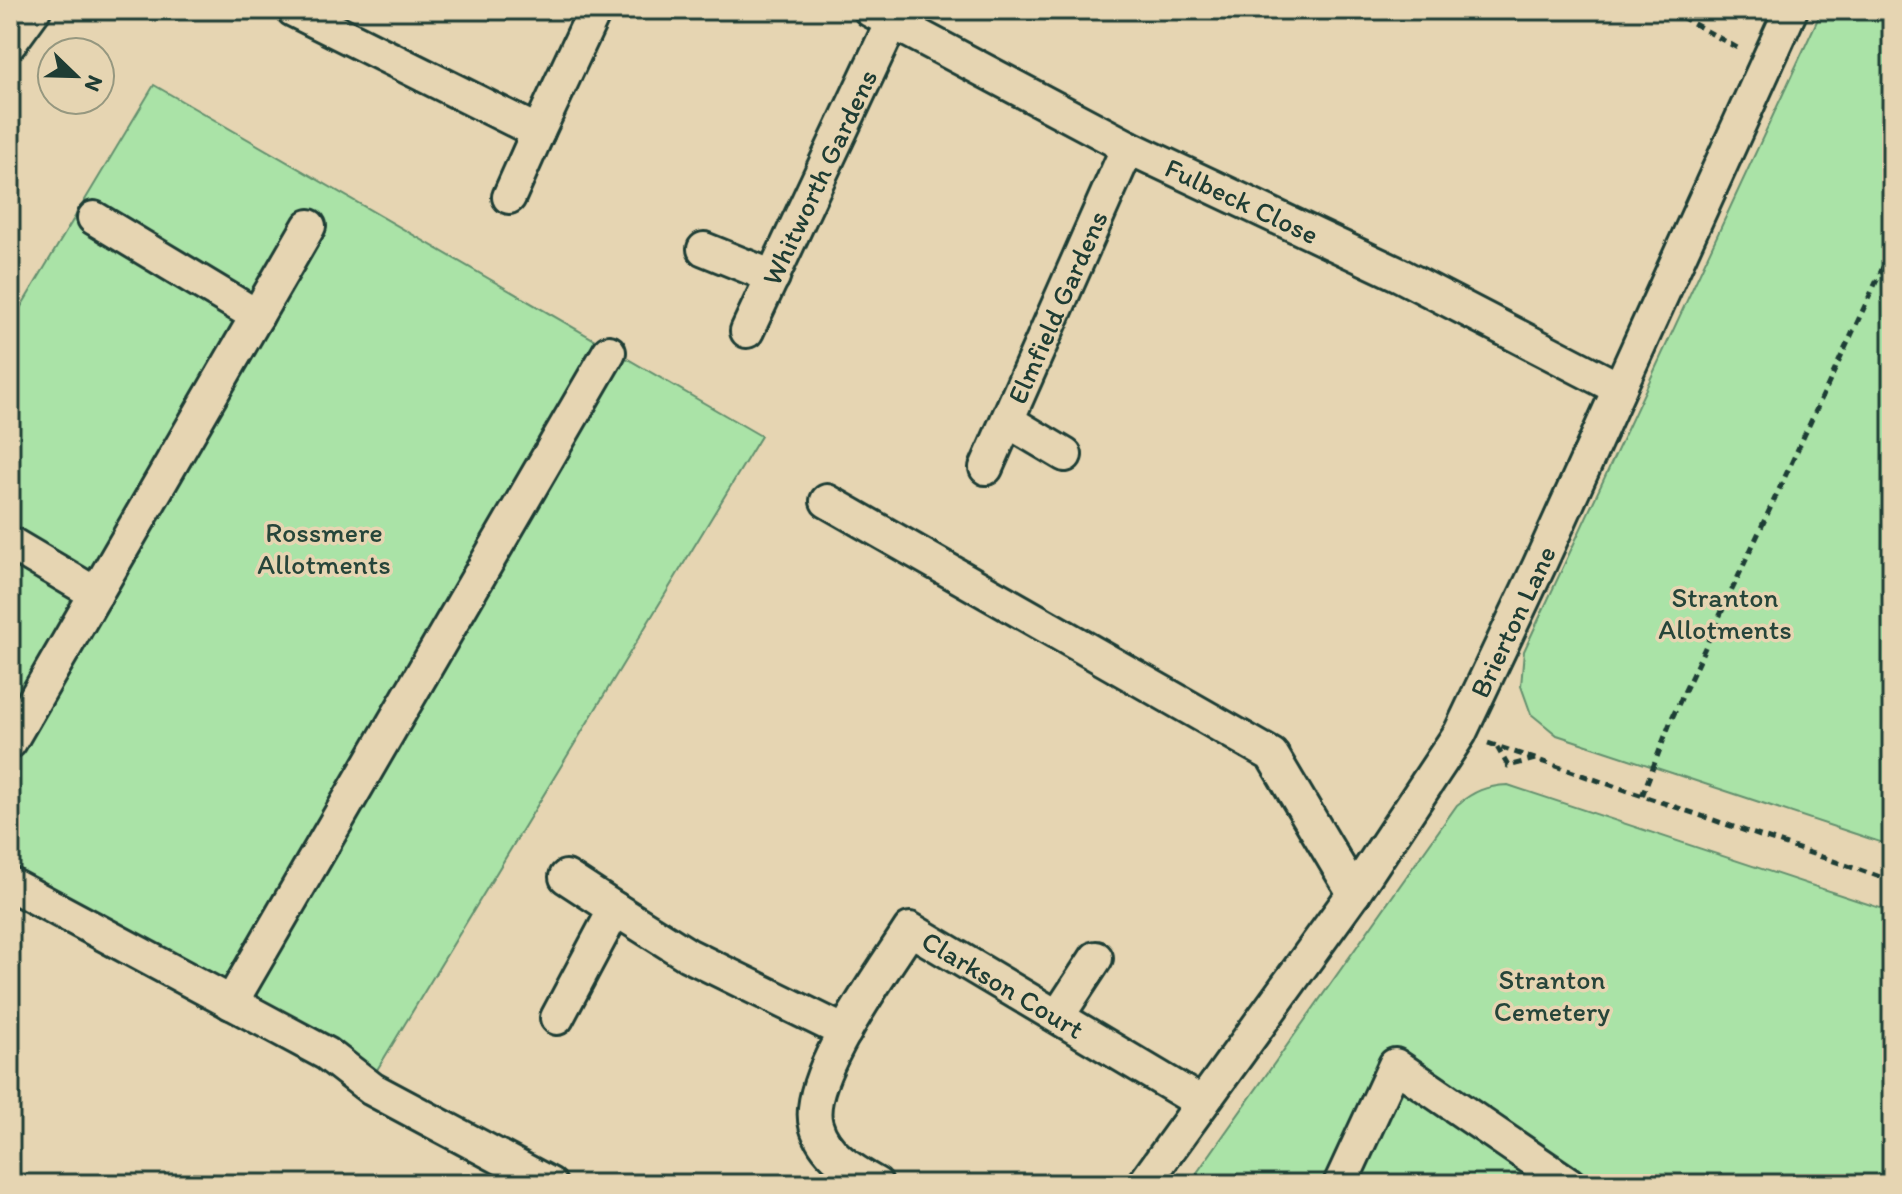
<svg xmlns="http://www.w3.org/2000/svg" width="1902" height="1194" viewBox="0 0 1902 1194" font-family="Itim,sans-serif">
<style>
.green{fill:#aae3a7;stroke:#64906e;stroke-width:2}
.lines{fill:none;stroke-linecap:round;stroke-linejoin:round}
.minor-casing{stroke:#1f3d34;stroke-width:38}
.path{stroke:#1f3d34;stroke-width:5;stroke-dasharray:8 6;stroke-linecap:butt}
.minor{stroke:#e6d5b2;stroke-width:32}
.labels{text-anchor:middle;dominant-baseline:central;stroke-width:7;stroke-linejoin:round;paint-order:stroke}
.street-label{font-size:28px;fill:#1f3d34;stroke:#e6d5b2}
.park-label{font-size:28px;fill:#26453a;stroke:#e6d5b2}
</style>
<rect width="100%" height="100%" fill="#e6d5b2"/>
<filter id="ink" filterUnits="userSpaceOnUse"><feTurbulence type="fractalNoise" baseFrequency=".0125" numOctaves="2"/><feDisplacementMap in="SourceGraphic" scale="16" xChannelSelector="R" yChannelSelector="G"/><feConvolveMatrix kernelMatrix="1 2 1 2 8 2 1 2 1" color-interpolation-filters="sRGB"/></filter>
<g filter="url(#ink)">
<!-- green -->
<g class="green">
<path d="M 1822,10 L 1892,10 L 1892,846 L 1557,735 L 1531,714 L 1521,686 L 1524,651 Z"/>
<path d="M 154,85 L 761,436 L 363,1093 L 10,899 L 10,325 Z"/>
<path d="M 1508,785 L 1892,912 L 1892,1184 L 1189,1184 L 1457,805 C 1474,791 1486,786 1508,785 Z"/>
</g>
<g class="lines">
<!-- minor casing -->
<g class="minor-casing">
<g id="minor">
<path d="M 293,10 L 538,132 L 595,10"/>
<path id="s1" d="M 870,10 L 1128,147 L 1400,275 L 1618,388"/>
<path d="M 10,43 L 34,10"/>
<path d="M 509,197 L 538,132"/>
<path d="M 94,218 L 257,316"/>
<path d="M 704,249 L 773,277"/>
<path id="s2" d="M 747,331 L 892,22"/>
<path d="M 1008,421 L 1065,455"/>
<path id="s3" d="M 986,468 L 1128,147"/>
<path d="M 827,501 L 1272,755 L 1354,893"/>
<path d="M 10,543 L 96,594"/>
<path d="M 10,742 L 309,226"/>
<path d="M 566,877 L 615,909"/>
<path d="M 10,884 L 327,1054 L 372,1089 L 550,1184"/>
<path d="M 231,1003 L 609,352"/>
<path d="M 1058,1016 L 1096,958"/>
<path d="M 557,1018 L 615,909 L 688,955 L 845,1032"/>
<path id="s4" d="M 876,1184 C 851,1170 824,1154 816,1125 C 803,1079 884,970 910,929 L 1202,1103"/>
<path id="s5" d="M 1144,1184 L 1354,893 L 1460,733 L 1539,566 L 1791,10"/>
<path d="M 1340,1184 L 1395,1065 L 1569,1184"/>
</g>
</g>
<!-- path -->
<g class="path">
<path d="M 1669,10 L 1741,50"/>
<path d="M 1488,743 L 1892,881"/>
<path d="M 1497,747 L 1508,766 L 1535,759"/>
<path d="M 1642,796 L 1672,718 L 1892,248"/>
</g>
<!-- minor -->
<use href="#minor" class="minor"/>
</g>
</g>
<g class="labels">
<!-- street labels -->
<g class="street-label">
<text stroke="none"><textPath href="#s2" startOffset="170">Whitworth Gardens</textPath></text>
<text stroke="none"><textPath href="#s1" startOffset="418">Fulbeck Close</textPath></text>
<text stroke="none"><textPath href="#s3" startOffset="176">Elmfield Gardens</textPath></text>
<text stroke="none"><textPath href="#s5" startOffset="674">Brierton Lane</textPath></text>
<text stroke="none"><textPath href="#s4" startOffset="416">Clarkson Court</textPath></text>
</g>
<!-- park labels -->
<g class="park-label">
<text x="324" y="532">Rossmere<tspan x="324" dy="32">Allotments</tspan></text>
<text x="1725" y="597">Stranton<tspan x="1725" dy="32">Allotments</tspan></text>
<text x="1552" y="979">Stranton<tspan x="1552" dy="32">Cemetery</tspan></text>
</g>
</g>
<!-- margin -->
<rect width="1902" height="1194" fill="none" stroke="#e6d5b2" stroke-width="40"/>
<rect x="20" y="20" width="1862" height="1154" fill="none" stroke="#1f3d34" stroke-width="3" filter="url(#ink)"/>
<!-- north arrow -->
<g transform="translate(76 76) rotate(113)"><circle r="38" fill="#e6d5b2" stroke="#969880" stroke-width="2"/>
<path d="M0-6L14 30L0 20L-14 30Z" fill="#1f3d34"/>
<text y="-12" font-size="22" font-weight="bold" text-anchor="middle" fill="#1f3d34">N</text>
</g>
</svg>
